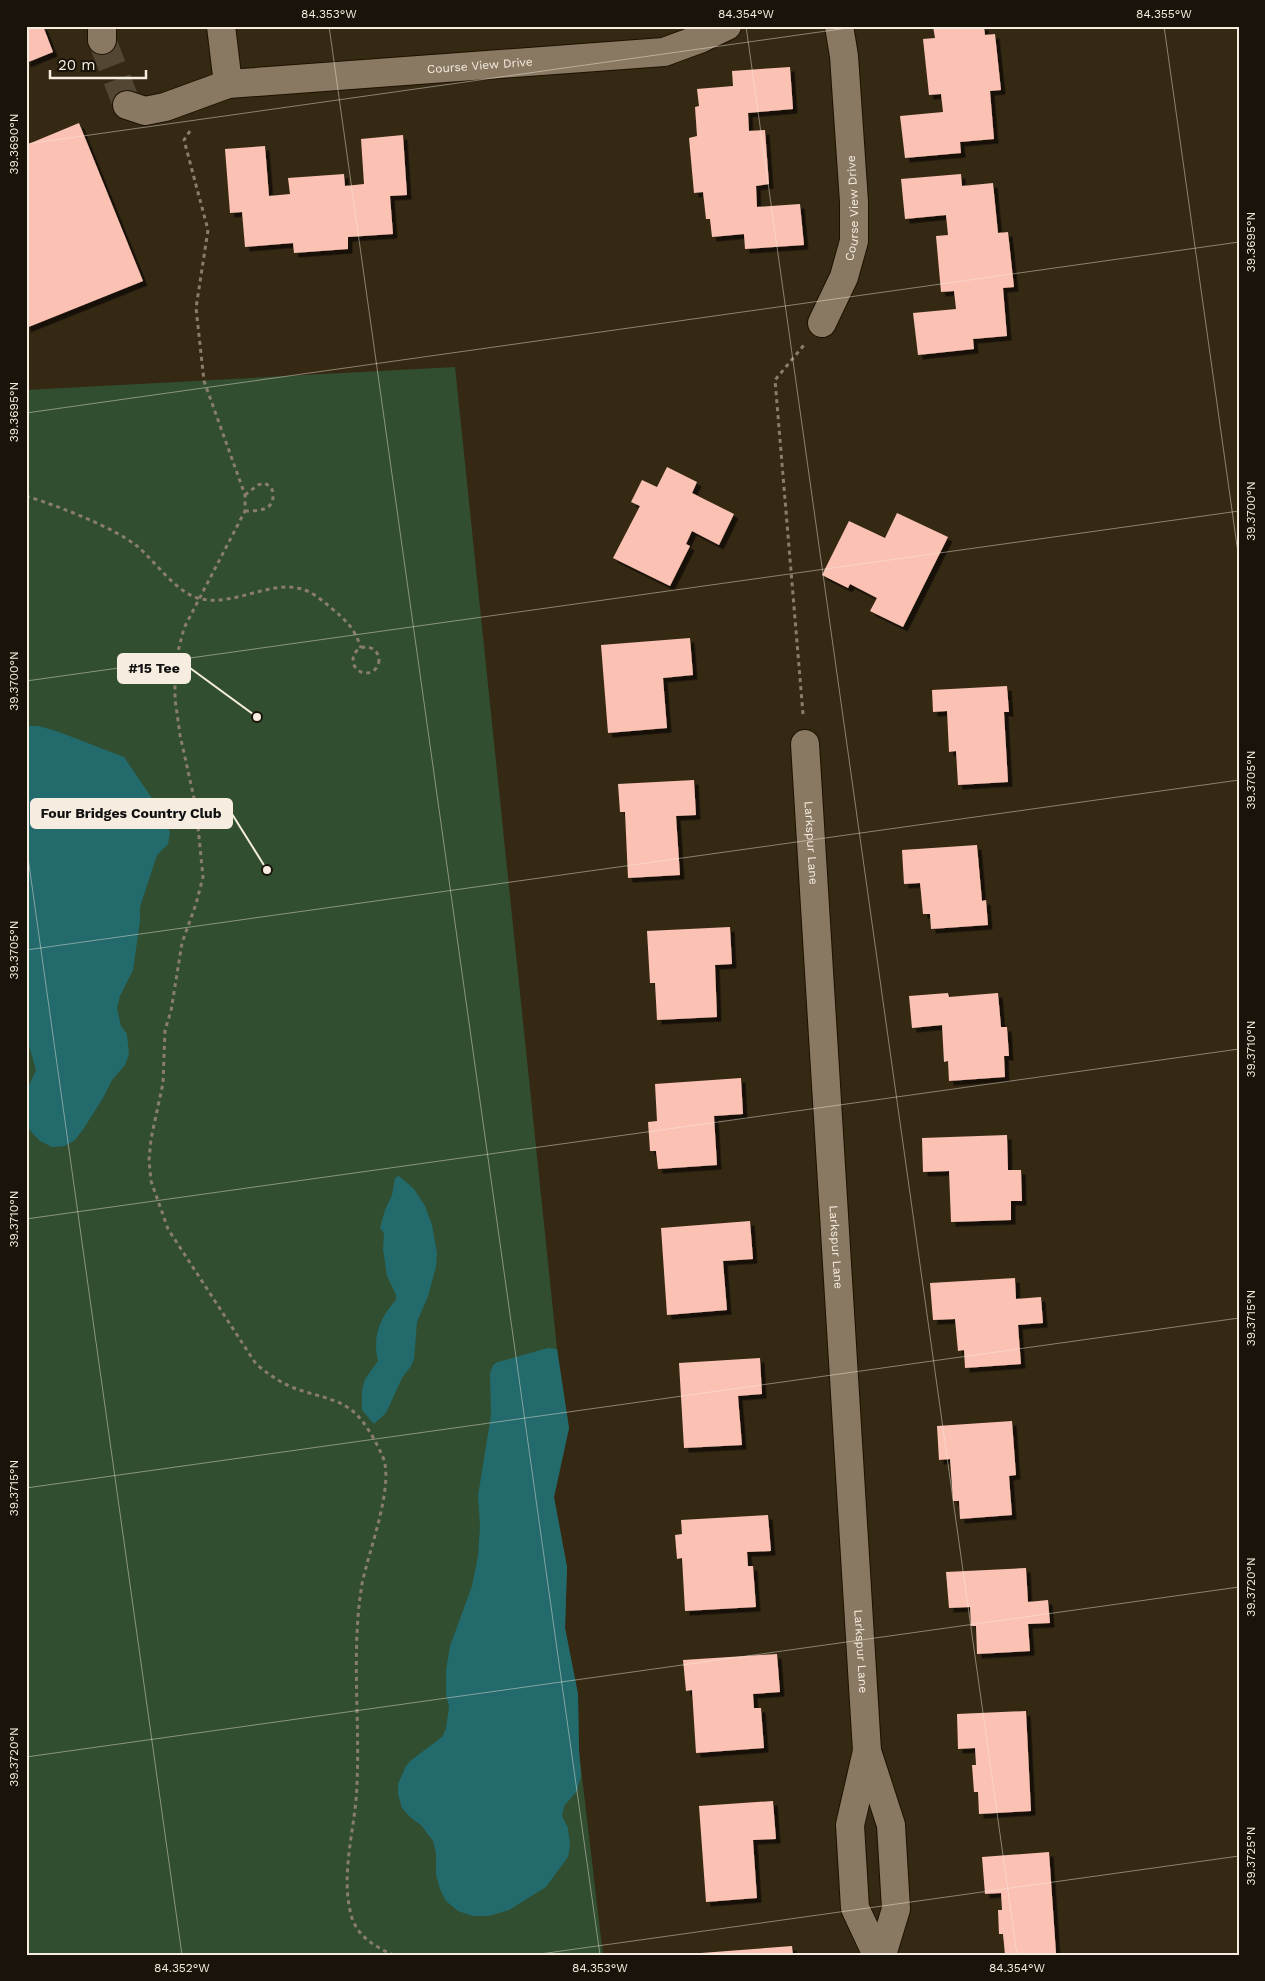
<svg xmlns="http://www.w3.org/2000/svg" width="1265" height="1981" viewBox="0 0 1265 1981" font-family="'Work Sans',sans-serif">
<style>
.green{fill:#314e31}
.water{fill:#236a6d}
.building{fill:#fbc2b4;filter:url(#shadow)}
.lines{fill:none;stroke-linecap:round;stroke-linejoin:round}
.minor-tunnel{stroke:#534633;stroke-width:28;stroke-dasharray:28 14;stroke-linecap:butt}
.minor-casing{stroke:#1d1100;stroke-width:30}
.path{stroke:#897e6c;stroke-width:3;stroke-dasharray:4 4;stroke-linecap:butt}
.minor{stroke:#897962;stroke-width:28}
.ticks{fill:none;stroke:#f6ede0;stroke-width:1;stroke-opacity:0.45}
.labels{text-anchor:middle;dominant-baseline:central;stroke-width:5;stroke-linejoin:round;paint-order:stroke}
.street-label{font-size:12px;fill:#f6ede0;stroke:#19130a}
.leader{fill:none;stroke:#f6ede0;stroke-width:2}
.callout-dot{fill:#f6ede0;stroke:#19130a;stroke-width:2}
.callout{fill:#f6ede0;stroke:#f6ede0;stroke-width:2}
.callout-label{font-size:14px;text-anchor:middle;font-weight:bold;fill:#111}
.neatline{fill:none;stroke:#f6ede0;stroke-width:2}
.ticks-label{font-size:12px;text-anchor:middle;fill:#f6ede0}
</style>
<defs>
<filter id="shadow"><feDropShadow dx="4.5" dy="4.5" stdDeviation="0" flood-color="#0009"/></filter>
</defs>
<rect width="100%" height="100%" fill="#362914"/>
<!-- green -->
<path class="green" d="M 455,367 L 557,1349 L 569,1428 L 554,1497 L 567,1567 L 565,1628 L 578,1694 L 579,1751 L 603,1955 L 26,1955 L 26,390 Z"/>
<!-- water -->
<g class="water">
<path d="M 26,726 L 39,726 L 59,732 L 124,757 L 164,816 L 170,833 L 168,844 L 157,855 L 140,907 L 140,921 L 133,970 L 120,996 L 117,1008 L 121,1026 L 127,1034 L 129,1054 L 125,1065 L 112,1080 L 103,1098 L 84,1128 L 75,1140 L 65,1146 L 52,1147 L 40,1141 L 32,1133 L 26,1123 L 26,1092 L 36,1070 L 26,1035 Z"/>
<path d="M 399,1176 L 414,1189 L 425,1206 L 432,1225 L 437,1253 L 436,1267 L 428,1296 L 417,1322 L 414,1359 L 411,1366 L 402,1378 L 386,1413 L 374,1424 L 362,1410 L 362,1390 L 365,1379 L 378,1361 C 372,1337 380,1317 396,1300 L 396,1295 L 387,1276 L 383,1249 L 384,1233 L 380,1228 L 385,1210 L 392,1195 L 395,1178 Z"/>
<path d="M 548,1348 L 557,1349 L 569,1428 L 554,1497 L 567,1567 L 565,1628 L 578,1694 L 579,1751 L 581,1776 L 577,1791 L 564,1806 L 562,1816 L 568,1828 L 570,1846 L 568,1857 L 546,1887 L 509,1910 L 489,1916 L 473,1916 L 458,1911 L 446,1901 L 440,1889 L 436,1875 L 436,1853 L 433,1841 L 421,1825 L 411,1818 L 402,1808 L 398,1794 L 398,1784 L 406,1766 L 410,1761 L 442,1737 L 446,1729 L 449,1706 L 446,1695 L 446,1670 L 450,1646 L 472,1586 L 478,1556 L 480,1526 L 478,1496 L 491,1415 L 490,1373 L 493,1365 L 498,1362 Z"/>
</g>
<!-- building -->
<g class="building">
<path d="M 26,26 L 43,26 L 53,52 L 26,63 Z"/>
<path d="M 933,26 L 984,26 L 985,35 L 995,34 L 1001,90 L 990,91 L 994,139 L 960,142 L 961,153 L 905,158 L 900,116 L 943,112 L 941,94 L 929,95 L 923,39 L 935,38 Z"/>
<path d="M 790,67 L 793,109 L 748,113 L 749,131 L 765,130 L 769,184 L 756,186 L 757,207 L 800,204 L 804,245 L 745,249 L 744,234 L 712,237 L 710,219 L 706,219 L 703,192 L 694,193 L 689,138 L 697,136 L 695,107 L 699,106 L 697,89 L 733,86 L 732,71 Z"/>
<path d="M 79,123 L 143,281 L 26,328 L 26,145 Z"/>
<path d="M 403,135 L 407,195 L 390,196 L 393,234 L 348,237 L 348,249 L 294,253 L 293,243 L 245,247 L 242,212 L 230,213 L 225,149 L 265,146 L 269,196 L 290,194 L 288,178 L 344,174 L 345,186 L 364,184 L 361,139 Z"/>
<path d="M 961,174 L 962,186 L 993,183 L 998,233 L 1008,232 L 1014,287 L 1003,288 L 1007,336 L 973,339 L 974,349 L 918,355 L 913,313 L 956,309 L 954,291 L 941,292 L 936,236 L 948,235 L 946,215 L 905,219 L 901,179 Z"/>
<path d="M 667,467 L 697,482 L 692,493 L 734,514 L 719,545 L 692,531 L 686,544 L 690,546 L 670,586 L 613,558 L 640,506 L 631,502 L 642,480 L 657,487 Z"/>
<path d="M 897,513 L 948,537 L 903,627 L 870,611 L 877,598 L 850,584 L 848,588 L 822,575 L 849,521 L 885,538 Z"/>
<path d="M 690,638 L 693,675 L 663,678 L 667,728 L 608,733 L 601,645 Z"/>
<path d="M 1007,686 L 1009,712 L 1004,712 L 1008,782 L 958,785 L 956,751 L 949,752 L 947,711 L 933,712 L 932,690 Z"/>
<path d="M 694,780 L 696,815 L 676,816 L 680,875 L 628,878 L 625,812 L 620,812 L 618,784 Z"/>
<path d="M 977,845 L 982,901 L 986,900 L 988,925 L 931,929 L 930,914 L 923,914 L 920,883 L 904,884 L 902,850 Z"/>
<path d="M 730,927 L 732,964 L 715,965 L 717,1017 L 657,1020 L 655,983 L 650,983 L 647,931 Z"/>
<path d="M 948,993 L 949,997 L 998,993 L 1001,1027 L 1007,1027 L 1009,1056 L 1004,1056 L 1005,1077 L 949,1081 L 948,1061 L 944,1062 L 942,1025 L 912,1028 L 909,996 Z"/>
<path d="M 741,1078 L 743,1114 L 714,1116 L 717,1165 L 658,1169 L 656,1151 L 650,1151 L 648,1122 L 657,1121 L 655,1084 Z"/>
<path d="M 1007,1135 L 1008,1170 L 1021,1170 L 1022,1201 L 1011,1201 L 1011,1220 L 951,1222 L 949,1171 L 923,1172 L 922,1138 Z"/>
<path d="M 750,1221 L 753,1259 L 723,1261 L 727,1310 L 667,1315 L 661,1228 Z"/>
<path d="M 1015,1278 L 1016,1299 L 1041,1297 L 1043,1323 L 1018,1325 L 1021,1364 L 965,1368 L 964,1350 L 958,1351 L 955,1319 L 933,1320 L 930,1283 Z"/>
<path d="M 760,1358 L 762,1394 L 738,1396 L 742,1445 L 684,1448 L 679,1363 Z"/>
<path d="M 1012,1421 L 1016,1475 L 1009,1476 L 1012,1515 L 960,1519 L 959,1501 L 953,1501 L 950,1459 L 939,1460 L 937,1426 Z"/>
<path d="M 768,1515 L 771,1551 L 747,1552 L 748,1566 L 753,1566 L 756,1607 L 685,1611 L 682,1558 L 677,1559 L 675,1535 L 682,1534 L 681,1520 Z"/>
<path d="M 1026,1568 L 1028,1602 L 1048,1600 L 1050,1623 L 1028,1624 L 1030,1651 L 977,1654 L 976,1626 L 971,1626 L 970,1607 L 949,1608 L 946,1572 Z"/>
<path d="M 777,1654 L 780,1692 L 753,1694 L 754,1708 L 761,1708 L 764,1748 L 696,1753 L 692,1690 L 686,1691 L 683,1660 Z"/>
<path d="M 1026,1711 L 1031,1811 L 979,1814 L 978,1792 L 974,1792 L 972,1765 L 976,1765 L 975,1748 L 958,1749 L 957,1714 Z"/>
<path d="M 773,1801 L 776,1839 L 753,1840 L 757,1898 L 706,1902 L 699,1806 Z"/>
<path d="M 1049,1852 L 1056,1953 L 1005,1955 L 1003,1934 L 999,1934 L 998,1910 L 1002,1910 L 1001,1893 L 985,1894 L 982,1857 Z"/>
<path d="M 792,1946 L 793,1955 L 701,1955 L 701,1953 Z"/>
</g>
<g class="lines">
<!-- minor-tunnel -->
<path class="minor-tunnel" d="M 102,40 L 127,105"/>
<!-- minor casing -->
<g class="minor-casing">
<g id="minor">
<path d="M 221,26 L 228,84"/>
<path d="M 102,40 L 102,26"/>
<path id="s1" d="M 127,105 L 145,111 L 165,107 L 228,84 L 664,52 L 702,38 L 727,26"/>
<path id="s2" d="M 822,323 L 844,277 L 854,241 L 854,202 L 844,56 L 839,26"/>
<path id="s3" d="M 805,744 L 867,1751 L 891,1825 L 896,1909 L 882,1955"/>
<path d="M 867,1751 L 850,1825 L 855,1908 L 877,1955"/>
</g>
</g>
<!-- path -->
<g class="path">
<path d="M 190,131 L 184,140 L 208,230 L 196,308 L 204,381 L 245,495 L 245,511 L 184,628 L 175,663 L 175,699 L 180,735 L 196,807 L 203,877 L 196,904 L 182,943 L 171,1011 L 165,1030 L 163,1083 L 151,1139 L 149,1160 L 151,1181 L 168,1229 L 256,1364 C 268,1374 279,1382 294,1388 C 314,1396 340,1398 356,1414 C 367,1425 376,1442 382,1455 C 396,1482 368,1553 362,1584 C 351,1650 360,1717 357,1784 C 356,1827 339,1875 352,1918 C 359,1938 375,1946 393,1955"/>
<path d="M 245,495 L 258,485 L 264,483 C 270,486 273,488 273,495 C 274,511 257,511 245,511"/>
<path d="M 26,496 C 58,506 111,526 137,546 C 155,561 177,594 201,599 C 235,606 270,580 302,589 C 312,592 322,600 330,607 C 346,620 355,629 361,648"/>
<circle cx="366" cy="660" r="13"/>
<path d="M 803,714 L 775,380 L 804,345"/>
</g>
<!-- minor -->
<use href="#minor" class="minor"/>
</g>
<!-- ticks -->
<path class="ticks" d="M 329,26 L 600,1955M 746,26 L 1017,1955M 1164,26 L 1239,560M 26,144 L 862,26M 26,413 L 1239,242M 26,681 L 1239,511M 26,843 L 182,1955M 26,950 L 1239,780M 26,1219 L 1239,1049M 26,1488 L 1239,1318M 26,1757 L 1239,1587M 533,1955 L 1239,1856"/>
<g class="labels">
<!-- street labels -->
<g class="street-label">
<text stroke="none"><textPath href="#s1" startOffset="359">Course View Drive</textPath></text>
<text stroke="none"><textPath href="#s2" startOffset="121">Course View Drive</textPath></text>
<text stroke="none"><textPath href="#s3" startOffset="99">Larkspur Lane</textPath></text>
<text stroke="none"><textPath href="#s3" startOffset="504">Larkspur Lane</textPath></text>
<text stroke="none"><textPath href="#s3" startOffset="909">Larkspur Lane</textPath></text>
</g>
</g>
<!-- callouts -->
<path class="leader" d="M257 717L190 668M267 870L232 814"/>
<g class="callout-dot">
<circle cx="257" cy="717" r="5"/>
<circle cx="267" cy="870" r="5"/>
</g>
<g class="callout">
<rect x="118" y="654" width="72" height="29" rx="5"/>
<rect x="31" y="799" width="201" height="29" rx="5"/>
</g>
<g class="callout-label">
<text x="154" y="673">#15 Tee</text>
<text x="131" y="818">Four Bridges Country Club</text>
</g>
<!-- border -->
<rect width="1265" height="1981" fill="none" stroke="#19130a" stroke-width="55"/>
<!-- scale -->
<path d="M50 70v8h96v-8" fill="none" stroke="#f6ede0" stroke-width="2.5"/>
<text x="58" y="70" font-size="15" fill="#f6ede0" stroke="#19130a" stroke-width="4" paint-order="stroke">20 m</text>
<rect x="28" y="28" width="1210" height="1926" class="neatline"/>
<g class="ticks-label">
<text x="329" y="18">84.353°W</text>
<text x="746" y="18">84.354°W</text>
<text x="1164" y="18">84.355°W</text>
<text transform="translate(14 144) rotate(-90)" y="4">39.3690°N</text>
<text transform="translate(1251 242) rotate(-90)" y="4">39.3695°N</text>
<text transform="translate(14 412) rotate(-90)" y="4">39.3695°N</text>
<text transform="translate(1251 511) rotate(-90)" y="4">39.3700°N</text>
<text transform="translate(14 681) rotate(-90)" y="4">39.3700°N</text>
<text transform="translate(1251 780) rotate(-90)" y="4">39.3705°N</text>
<text transform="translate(14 950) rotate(-90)" y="4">39.3705°N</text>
<text transform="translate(1251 1049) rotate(-90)" y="4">39.3710°N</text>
<text transform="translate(14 1219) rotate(-90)" y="4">39.3710°N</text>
<text transform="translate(1251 1318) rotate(-90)" y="4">39.3715°N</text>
<text transform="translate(14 1488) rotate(-90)" y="4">39.3715°N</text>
<text transform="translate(1251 1587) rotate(-90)" y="4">39.3720°N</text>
<text transform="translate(14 1757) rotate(-90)" y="4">39.3720°N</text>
<text transform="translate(1251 1856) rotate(-90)" y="4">39.3725°N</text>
<text x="182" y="1972">84.352°W</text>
<text x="600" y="1972">84.353°W</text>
<text x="1017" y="1972">84.354°W</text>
</g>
</svg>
